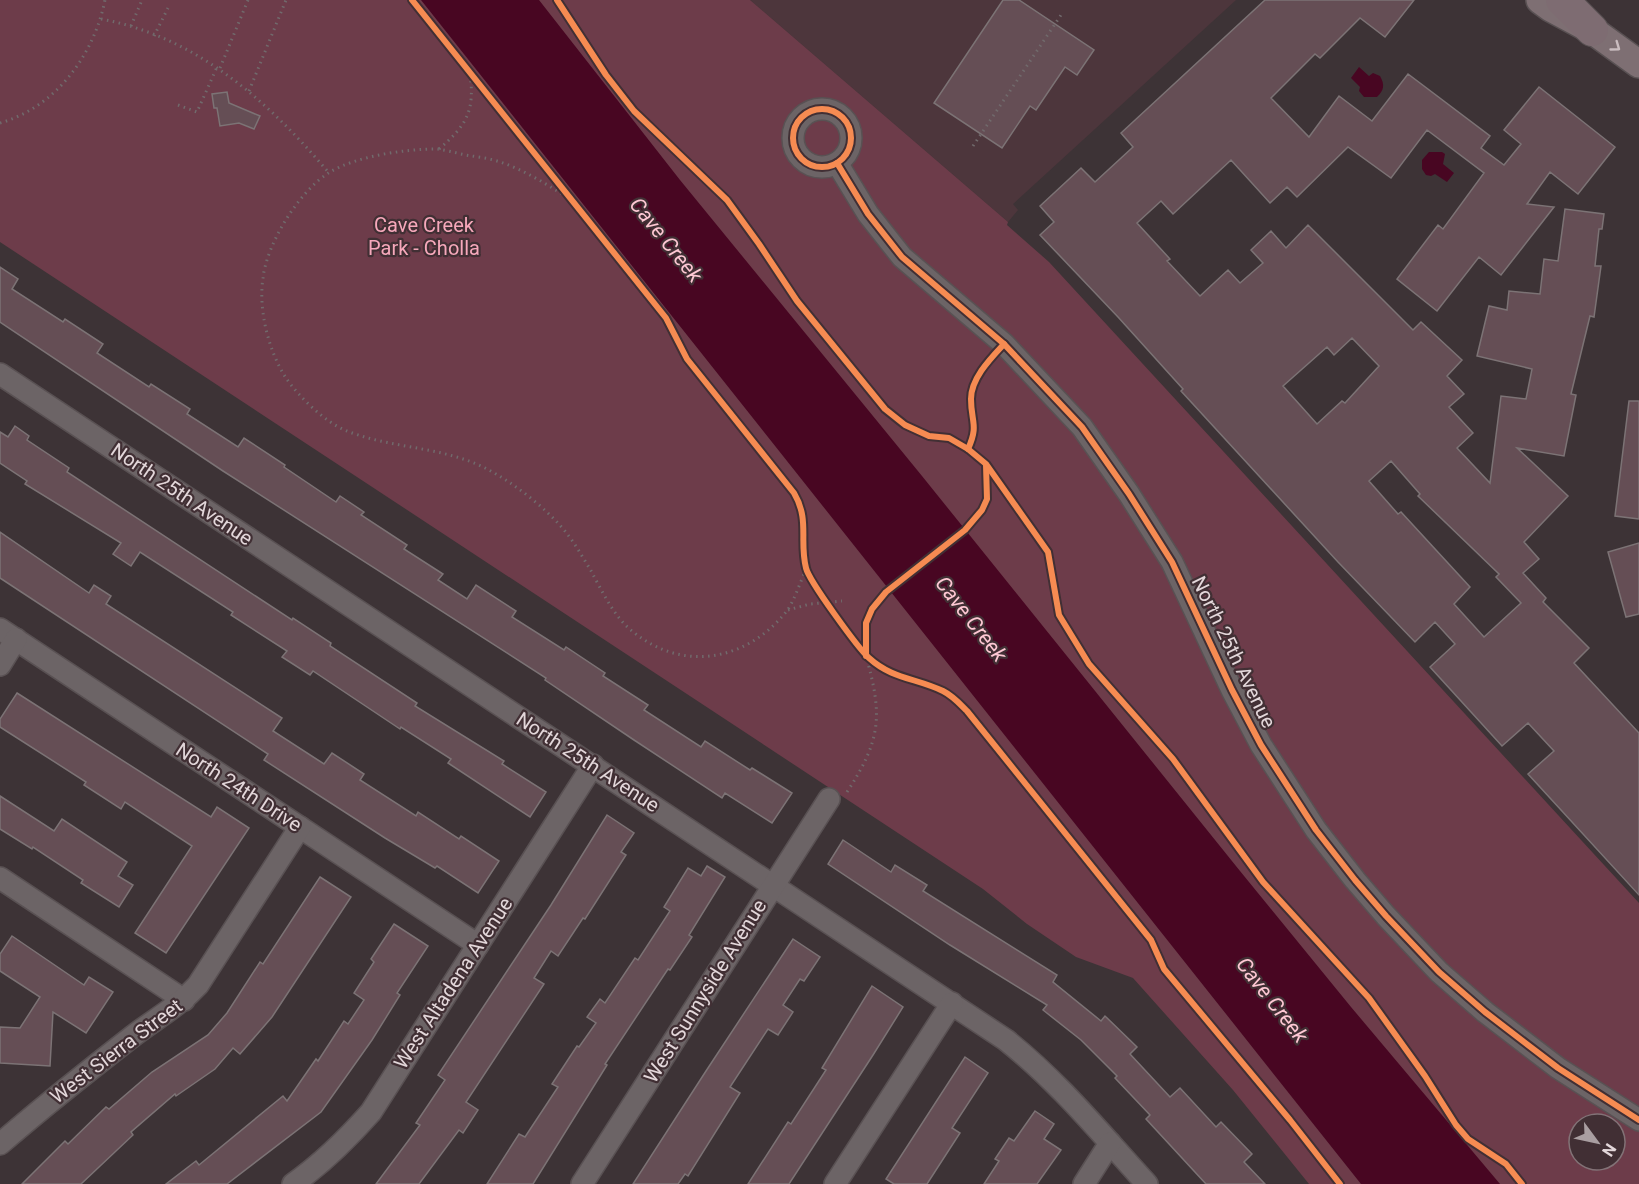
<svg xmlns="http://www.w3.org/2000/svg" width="1639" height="1184" viewBox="0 0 1639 1184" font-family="Roboto,sans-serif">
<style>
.built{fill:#4d363c}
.green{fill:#6d3c4a;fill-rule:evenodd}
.water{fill:#480622}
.building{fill:#654e55;stroke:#7c7375;stroke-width:1.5;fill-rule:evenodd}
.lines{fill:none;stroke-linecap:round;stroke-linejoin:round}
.minor-casing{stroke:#595153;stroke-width:24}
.major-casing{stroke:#595153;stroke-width:30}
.highway-casing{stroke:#595153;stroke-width:34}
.path{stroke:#716a6c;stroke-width:3;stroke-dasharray:1.5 4.5;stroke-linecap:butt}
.minor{stroke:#6c6466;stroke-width:21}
.major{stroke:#7e6f73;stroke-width:27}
.highway{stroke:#7e6c72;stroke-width:32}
.cycleway-casing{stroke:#412f34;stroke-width:10}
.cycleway{stroke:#f68b52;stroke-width:6}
.oneway{stroke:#cabdc0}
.labels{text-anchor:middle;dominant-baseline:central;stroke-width:4.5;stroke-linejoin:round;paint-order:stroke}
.park-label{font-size:20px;fill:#f6a8bb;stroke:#412f34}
.street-label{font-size:20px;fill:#e3d7da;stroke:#412f34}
.water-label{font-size:21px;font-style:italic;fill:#fec8d4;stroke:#412f34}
</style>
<rect width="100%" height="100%" fill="#3d3336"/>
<!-- built -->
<path class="built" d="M 750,0 L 1236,0 L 1013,204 L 1018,210 L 1008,222 Z"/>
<!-- green -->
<path class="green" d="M 0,0 L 750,0 L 1008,222 L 1007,225 L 1049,262 L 1639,903 L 1639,1184 L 1309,1184 L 1233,1090 L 1133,978 L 1076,957 L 1027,924 L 983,889 L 0,242 ZM 1579,1124 L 1615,1124 L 1615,1160 L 1579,1160 Z"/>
<!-- water -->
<g class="water">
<path d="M 421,0 L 539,0 L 680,180 L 922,476 L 1240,871 L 1351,1007 L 1500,1184 L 1361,1184 Z"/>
<path d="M 1359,67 L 1369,76 L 1373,73 L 1380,76 C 1385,85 1384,90 1377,97 L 1364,97 L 1359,91 L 1360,87 L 1351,78 Z"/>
<path d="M 1429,152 L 1442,152 L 1445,154 L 1443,164 L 1454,173 L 1447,182 L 1435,174 L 1431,176 L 1426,175 L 1422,169 L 1422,160 Z"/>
</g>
<!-- building -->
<g class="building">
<path d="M 1003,0 L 1019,0 L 1094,50 L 1077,75 L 1065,67 L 1036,110 L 1030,106 L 1002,148 L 934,103 Z"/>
<path d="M 1265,0 L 1414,0 L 1385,37 L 1360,18 L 1320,58 L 1315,54 L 1271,98 L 1309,137 L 1339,96 L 1372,121 L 1408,74 L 1490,136 L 1481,148 L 1504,165 L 1521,144 L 1504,130 L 1539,87 L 1615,147 L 1578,194 L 1550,172 L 1527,204 L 1554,207 L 1501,275 L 1479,257 L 1437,311 L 1397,279 L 1438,225 L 1443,229 L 1484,173 L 1427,130 L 1391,178 L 1348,147 L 1297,197 L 1287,187 L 1270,203 L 1231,160 L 1173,214 L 1161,201 L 1137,223 L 1170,259 L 1167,261 L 1200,296 L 1228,270 L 1240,283 L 1263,263 L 1251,250 L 1271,231 L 1286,248 L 1308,225 L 1413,330 L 1421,322 L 1462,360 L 1447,376 L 1464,394 L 1449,407 L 1473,433 L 1457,448 L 1490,483 L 1501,396 L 1526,399 L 1532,369 L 1477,356 L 1489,306 L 1507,310 L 1509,291 L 1540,294 L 1544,259 L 1558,261 L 1565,209 L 1604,214 L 1602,229 L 1599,229 L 1595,266 L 1601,266 L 1594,317 L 1590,316 L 1571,394 L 1576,395 L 1564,456 L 1517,448 L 1568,496 L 1524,542 L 1539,559 L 1523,573 L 1546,598 L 1543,602 L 1589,648 L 1574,663 L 1639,733 L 1639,895 L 1528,774 L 1554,751 L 1528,723 L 1502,746 L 1430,667 L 1455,644 L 1435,622 L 1415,642 L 1338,562 L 1181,391 L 1183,389 L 1118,317 L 1040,235 L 1054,222 L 1040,206 L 1081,168 L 1095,182 L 1133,147 L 1121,133 ZM 1352,338 L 1379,366 L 1345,403 L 1342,401 L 1317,424 L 1283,386 L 1327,347 L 1334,355 ZM 1391,461 L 1420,494 L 1418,496 L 1499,574 L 1496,577 L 1521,603 L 1484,637 L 1454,604 L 1470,587 L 1401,512 L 1398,514 L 1369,481 Z"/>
<path d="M 227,92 L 229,103 L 260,116 L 254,129 L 239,123 L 220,126 L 217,108 L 214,108 L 212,94 Z"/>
<path d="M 0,267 L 18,279 L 12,289 L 63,322 L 65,319 L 103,344 L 97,353 L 149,387 L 151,384 L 190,409 L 187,414 L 238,447 L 244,438 L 285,465 L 284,467 L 336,502 L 340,496 L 364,512 L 361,515 L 407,545 L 404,549 L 443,574 L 438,580 L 467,599 L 476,585 L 516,611 L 512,617 L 564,650 L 566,647 L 605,673 L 603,676 L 648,705 L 644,710 L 701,747 L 705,741 L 750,770 L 752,768 L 792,793 L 772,823 L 725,793 L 722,798 L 634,740 L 545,680 L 546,678 L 223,471 L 0,322 Z"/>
<path d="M 1629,401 L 1639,401 L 1639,519 L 1615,516 Z"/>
<path d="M 15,426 L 29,436 L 27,440 L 69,468 L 67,472 L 292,620 L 293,618 L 331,643 L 330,646 L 417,703 L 415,706 L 504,761 L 502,764 L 546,792 L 530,817 L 448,763 L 451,759 L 401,727 L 400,729 L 313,671 L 310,675 L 282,657 L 287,651 L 231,615 L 233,612 L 140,552 L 131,566 L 113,554 L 121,543 L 25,484 L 27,481 L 0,463 L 0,432 L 8,437 Z"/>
<path d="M 0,532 L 89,593 L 94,585 L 111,596 L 106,604 L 282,718 L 273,731 L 324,764 L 332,753 L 364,774 L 360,780 L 416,816 L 418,812 L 459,839 L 461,836 L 499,861 L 478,893 L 437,866 L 435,868 L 385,838 L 264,760 L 268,754 L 0,578 Z"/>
<path d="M 1639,543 L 1639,614 L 1626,617 L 1608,552 Z"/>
<path d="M 17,693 L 211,817 L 217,807 L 249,828 L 166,953 L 135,933 L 192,846 L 125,802 L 121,809 L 84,785 L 86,782 L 0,727 L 0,719 Z"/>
<path d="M 0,796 L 54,831 L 62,819 L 127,862 L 118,876 L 133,885 L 119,907 L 81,883 L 83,880 L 33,847 L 32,849 L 0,829 Z"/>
<path d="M 607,815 L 634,833 L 621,852 L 626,855 L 585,919 L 583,918 L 558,956 L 551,951 L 534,978 L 544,984 L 466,1102 L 478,1110 L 463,1133 L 459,1130 L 419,1184 L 376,1184 L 420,1125 L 416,1123 L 445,1080 L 438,1075 L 551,905 Z"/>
<path d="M 843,840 L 891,872 L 895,865 L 927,885 L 923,891 L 1057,975 L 1053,982 L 1101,1021 L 1105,1016 L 1137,1047 L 1130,1054 L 1170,1097 L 1180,1088 L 1216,1127 L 1221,1122 L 1252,1154 L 1244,1162 L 1265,1184 L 1206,1184 L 1146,1119 L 1150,1115 L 1115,1078 L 1117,1076 L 1081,1040 L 1043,1010 L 1047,1005 L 950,945 L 828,864 Z"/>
<path d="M 707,866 L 725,877 L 689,935 L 692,937 L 670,970 L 668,969 L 605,1064 L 607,1065 L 533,1184 L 487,1184 L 519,1134 L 525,1137 L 558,1087 L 552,1084 L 577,1046 L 579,1047 L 596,1023 L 587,1017 L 600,999 L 605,1003 L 635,958 L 638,960 L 670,911 L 664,907 L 688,868 L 701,876 Z"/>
<path d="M 320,877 L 351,897 L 272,1017 L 240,1054 L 233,1048 L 215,1069 L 176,1096 L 175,1094 L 131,1132 L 133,1135 L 81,1184 L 22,1184 L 65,1141 L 68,1144 L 106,1107 L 109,1109 L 152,1072 L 208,1035 L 227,1013 L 260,962 L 263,964 Z"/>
<path d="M 394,924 L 428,946 L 397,993 L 400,995 L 372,1040 L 321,1112 L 227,1184 L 166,1184 L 196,1161 L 199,1165 L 283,1096 L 287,1101 L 316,1059 L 318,1061 L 344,1021 L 348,1024 L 364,1000 L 354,993 L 374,962 L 371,959 Z"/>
<path d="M 12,936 L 84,985 L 89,977 L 113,992 L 86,1033 L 53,1012 L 50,1066 L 0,1063 L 0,1027 L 20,1028 L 40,997 L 0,971 L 0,954 Z"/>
<path d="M 793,939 L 820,957 L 804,981 L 800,979 L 783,1005 L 793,1012 L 778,1035 L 768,1029 L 730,1087 L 740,1093 L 688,1176 L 685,1174 L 678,1184 L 633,1184 L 706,1071 Z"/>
<path d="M 872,986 L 903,1007 L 873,1055 L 789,1184 L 748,1184 L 788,1122 L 791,1124 L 826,1070 L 822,1068 Z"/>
<path d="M 965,1057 L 988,1073 L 952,1128 L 960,1133 L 927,1184 L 894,1184 L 886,1179 Z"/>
<path d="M 1035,1111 L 1054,1124 L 1044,1139 L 1061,1150 L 1037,1184 L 984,1184 L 999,1161 L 995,1159 L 1009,1138 L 1014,1141 Z"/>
</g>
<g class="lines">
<!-- minor casing -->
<g class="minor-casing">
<g id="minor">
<circle cx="822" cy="138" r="29"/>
<path d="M 837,163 L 868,214 L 902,257 L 1004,344 L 1082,427 L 1129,494 L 1172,562 L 1232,690 L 1261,745 L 1316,830 L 1355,880 L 1386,916 L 1439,972 L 1485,1012 L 1558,1068 L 1639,1120"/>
<path d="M 0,374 L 1006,1040 C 1060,1083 1101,1134 1147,1184"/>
<path d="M 0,629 L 478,945"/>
<path d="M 0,665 L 16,639"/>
<path d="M 0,878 L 184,1000"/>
<path d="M 0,1144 C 43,1107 88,1071 133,1036 C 155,1019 179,1006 198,985 L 300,827"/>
<path d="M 293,1184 C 323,1163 347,1139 371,1112 L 593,765"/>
<path d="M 582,1184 L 829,799"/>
<path d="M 835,1184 L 952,1003"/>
<path d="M 1084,1184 L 1110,1143"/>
</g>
</g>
<!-- major casing -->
<g class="major-casing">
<path id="major" d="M 1540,0 L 1551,8 L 1592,30 L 1639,64"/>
</g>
<!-- highway casing -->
<g class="highway-casing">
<path id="highway" d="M 1562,0 L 1592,30"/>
</g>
<!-- path -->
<g class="path">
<path d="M 101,19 C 197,37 268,101 329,173"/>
<path d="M 131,26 L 142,0"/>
<path d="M 154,36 L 168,8"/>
<path d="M 220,68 L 248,0"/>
<path d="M 249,91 L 286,0"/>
<path d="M 178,105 L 197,112 L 217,67"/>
<path d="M 0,123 C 56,107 94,55 105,0"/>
<path d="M 973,146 L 1061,15"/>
<path d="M 439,149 C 467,125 475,111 470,73"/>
<path d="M 572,200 C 549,186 525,170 500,162 C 489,158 477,157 466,155 C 456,153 446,150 437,149 C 405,149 357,156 330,172 C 299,191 267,243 263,278 C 258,310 269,352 286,378 C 299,397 326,423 347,431 C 392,449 443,446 487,469 C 514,483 549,510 568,535 C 576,545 583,558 590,569 C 601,589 614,617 632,631 C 683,673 746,661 786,612 C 795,600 799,584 806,570"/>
<path d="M 788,610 L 810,604 L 842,601"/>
<path d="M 847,792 C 881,740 883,716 866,656"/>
</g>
<!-- minor -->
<use href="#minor" class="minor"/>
<!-- major -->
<use href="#major" class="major"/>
<!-- highway -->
<use href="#highway" class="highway"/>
<!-- cycleway casing -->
<g class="cycleway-casing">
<g id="cycleway">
<path d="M 412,0 L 666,318 L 687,359 L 794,493 C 810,520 799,541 806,568 C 809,581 858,648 869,658 C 892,679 916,678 943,691 C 953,696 959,703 967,711 L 1151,940 L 1164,969 L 1290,1120 L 1340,1184"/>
<path d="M 557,0 L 606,75 L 634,111 L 727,200 L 759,244 L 797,301 L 885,409 L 905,425 L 929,436 L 949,438 L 968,449 L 986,464 L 1048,552 L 1059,615 L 1089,664 L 1173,759 L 1263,882 L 1369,998 L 1425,1076 L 1456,1125 L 1468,1139 L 1506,1164 L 1522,1184"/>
<circle cx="822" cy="138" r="29"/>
<path d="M 837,163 L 868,214 L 902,257 L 1004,344 L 1082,427 L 1129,494 L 1172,562 L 1232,690 L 1261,745 L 1316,830 L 1355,880 L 1386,916 L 1439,972 L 1485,1012 L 1558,1068 L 1639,1120"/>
<path d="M 968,449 C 979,425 971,422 971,399 C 971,378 991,358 1004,344"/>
<path d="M 866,656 L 866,623 L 872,609 L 886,592 L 965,530 L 982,510 L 987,499 L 986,465"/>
</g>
</g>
<!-- cycleway -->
<use href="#cycleway" class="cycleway"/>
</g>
<!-- one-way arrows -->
<defs><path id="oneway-chevron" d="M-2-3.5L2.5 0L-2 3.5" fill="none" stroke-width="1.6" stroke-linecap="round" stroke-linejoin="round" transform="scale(1.5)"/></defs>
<use class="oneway" href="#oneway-chevron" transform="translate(1616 47) rotate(36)"/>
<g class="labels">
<!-- park labels -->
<g class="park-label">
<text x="424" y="225">Cave Creek<tspan x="424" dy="23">Park - Cholla</tspan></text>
</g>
<!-- street labels -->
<g class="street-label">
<text transform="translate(182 494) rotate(34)">North 25th Avenue</text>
<text transform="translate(1234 652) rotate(64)">North 25th Avenue</text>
<text transform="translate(588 762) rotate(33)">North 25th Avenue</text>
<text transform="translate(239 787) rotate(33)">North 24th Drive</text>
<text transform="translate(453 983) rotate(-57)">West Altadena Avenue</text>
<text transform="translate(705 991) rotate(-58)">West Sunnyside Avenue</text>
<text transform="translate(116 1051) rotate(-37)">West Sierra Street</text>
</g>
<!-- water labels -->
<g class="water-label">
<text transform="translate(666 240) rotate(51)">Cave Creek</text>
<text transform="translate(971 619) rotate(52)">Cave Creek</text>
<text transform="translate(1272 1000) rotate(52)">Cave Creek</text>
</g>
</g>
<!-- north arrow -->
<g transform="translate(1597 1142) rotate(123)"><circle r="28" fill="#412f34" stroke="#827276" stroke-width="1.5"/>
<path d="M0-4.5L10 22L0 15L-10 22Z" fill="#a99ea1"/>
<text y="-9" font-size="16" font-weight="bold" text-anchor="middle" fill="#e3d7da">N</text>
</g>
</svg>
